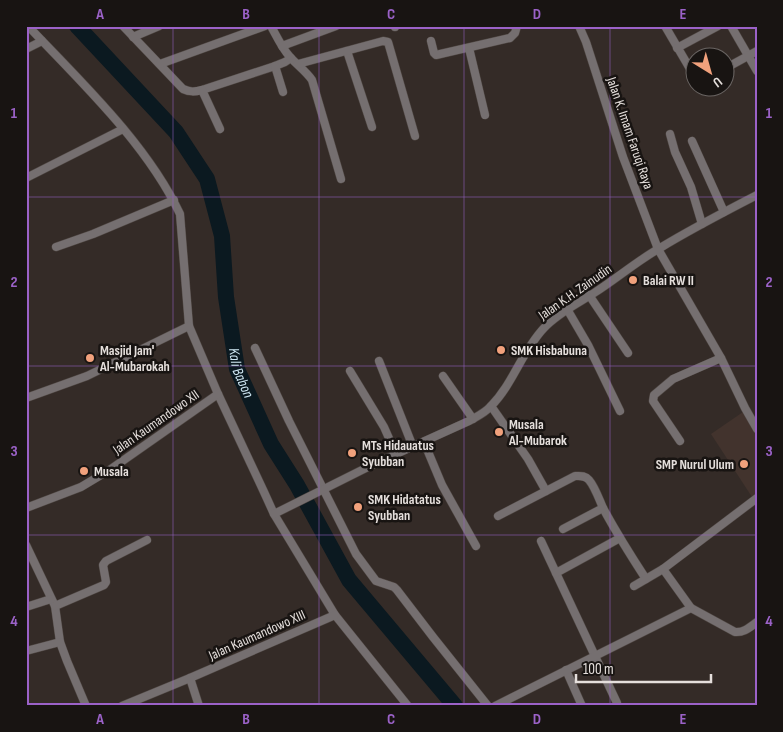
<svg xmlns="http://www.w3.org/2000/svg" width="783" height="732" viewBox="0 0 783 732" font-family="'Sofia Sans Condensed',sans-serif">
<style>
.built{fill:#42332d}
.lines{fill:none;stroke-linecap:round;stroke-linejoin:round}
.river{stroke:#0b1920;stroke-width:16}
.street-casing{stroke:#504844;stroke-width:9}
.street{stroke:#756f70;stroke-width:8}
.grid{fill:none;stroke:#9b62c8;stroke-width:1;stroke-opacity:0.55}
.poi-dot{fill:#f1a17c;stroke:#181412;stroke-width:2}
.labels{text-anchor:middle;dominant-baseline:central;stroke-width:5;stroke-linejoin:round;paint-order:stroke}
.street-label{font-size:14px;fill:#e5dfdc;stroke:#181412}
.poi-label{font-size:14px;font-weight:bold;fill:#e5dfdc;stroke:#181412;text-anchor:start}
.water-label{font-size:15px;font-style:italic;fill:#d0e7f3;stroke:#181412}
.neatline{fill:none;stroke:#9b62c8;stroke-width:2}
.grid-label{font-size:16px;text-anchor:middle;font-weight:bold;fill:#9b62c8}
</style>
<rect width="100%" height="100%" fill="#342b27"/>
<!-- built -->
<path class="built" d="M 743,412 L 757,434 L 757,494 L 752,497 L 711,434 Z"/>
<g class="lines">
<!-- river -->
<path class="river" id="s1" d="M 77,26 L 176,132 L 207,179 L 222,236 L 226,297 L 237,369 L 271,444 L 297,485 L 349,580 L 455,706"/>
<!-- street casing -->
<g class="street-casing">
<g id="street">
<path d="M 28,26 C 81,82 147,144 180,214 L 189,326 L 218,394 L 264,492 L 274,514 L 335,615 L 408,706"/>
<path d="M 123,26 L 183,89 C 190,92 194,92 202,90 L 275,66 L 285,62 L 291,58"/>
<path d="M 271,26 C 277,37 282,48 290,57 C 297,65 306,71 312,80 L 341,179"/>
<path d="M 395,26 L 395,27"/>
<path d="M 579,26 L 586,42 L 623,157 L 658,249 L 721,358 L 745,408 L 757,429"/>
<path d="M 665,26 L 696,79"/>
<path d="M 731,26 L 757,71"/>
<path d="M 133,37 L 159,26"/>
<path d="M 431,41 L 434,53 L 436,55 L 510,38 L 515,33 L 517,26"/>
<path d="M 282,46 L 336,26"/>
<path d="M 469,48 L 485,115"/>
<path d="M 677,48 L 718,26"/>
<path d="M 26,49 L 42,41"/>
<path d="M 347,51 L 372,127"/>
<path d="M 160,64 L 265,26"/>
<path d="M 298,64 L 383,41 L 388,42 L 415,136"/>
<path d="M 275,66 L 283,92"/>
<path d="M 726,68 L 757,51"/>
<path d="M 202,90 L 220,129"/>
<path d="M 670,134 L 675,152 L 691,187 L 702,224"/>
<path d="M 692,141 L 724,212"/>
<path d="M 26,178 L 123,129"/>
<path d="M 56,247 L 93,234 L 174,200"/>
<path d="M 589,295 L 628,353"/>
<path d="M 567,309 L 588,345 L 620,411"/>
<path d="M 255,348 L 289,421 L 356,554 L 376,581 L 394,587 L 397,590 L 433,637 L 488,706"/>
<path d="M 379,361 L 413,447"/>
<path d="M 350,371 L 384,427 L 396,454"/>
<path d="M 443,376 L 473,419"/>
<path d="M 26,398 L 87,376 L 189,326"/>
<path d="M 491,406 L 528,459 L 546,491"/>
<path d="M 680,441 L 653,401 L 654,395 L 673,379 L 721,358"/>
<path d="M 424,442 L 442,485 L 476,546"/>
<path d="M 26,508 L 81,487 L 111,469 L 218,394"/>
<path d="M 274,514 L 374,464 L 469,421 C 476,417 485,413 491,406 C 513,384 522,351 544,328 C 558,313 577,304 594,293 C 616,279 637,261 660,248 C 691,229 724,212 757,195"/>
<path d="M 498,516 L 575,476 C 580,476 585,475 589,480 C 595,487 599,499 603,508 C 616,532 631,556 646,579"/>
<path d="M 563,529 L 603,508"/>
<path d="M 541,541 L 617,703"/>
<path d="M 26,545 L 55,606 L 60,642 L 67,661 L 86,706"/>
<path d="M 556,573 L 620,538"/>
<path d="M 634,586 L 663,569"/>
<path d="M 55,606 L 104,585 L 106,582 L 103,565 L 106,561 L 147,540"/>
<path d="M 26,607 L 51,599"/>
<path d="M 691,608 L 735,632 C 744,633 750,627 757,622"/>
<path d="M 26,651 L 60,642"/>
<path d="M 566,670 L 582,706"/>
<path d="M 190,678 L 335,615"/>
<path d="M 122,706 L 190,678 L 199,706"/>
<path d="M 495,706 L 691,608 L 663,569 L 757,498"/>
</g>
</g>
<!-- street -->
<use href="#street" class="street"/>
</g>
<!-- grid -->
<path class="grid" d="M 173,26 L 173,706M 319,26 L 319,706M 464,26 L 464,706M 610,26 L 610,706M 26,197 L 757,197M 26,366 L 757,366M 26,535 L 757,535"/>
<!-- markers -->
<g class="poi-dot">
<circle cx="633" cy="280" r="5"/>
<circle cx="501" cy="350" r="5"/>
<circle cx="90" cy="358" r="5"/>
<circle cx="499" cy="432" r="5"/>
<circle cx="352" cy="453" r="5"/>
<circle cx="744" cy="464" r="5"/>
<circle cx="84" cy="471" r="5"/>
<circle cx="358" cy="507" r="5"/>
</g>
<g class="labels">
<!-- street labels -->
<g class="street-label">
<text transform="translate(630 133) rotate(71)">Jalan K. Imam Faruqi Raya</text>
<text transform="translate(575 292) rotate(-35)">Jalan K.H. Zainudin</text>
<text transform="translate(156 422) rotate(-35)">Jalan Kaumandowo XII</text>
<text transform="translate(257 635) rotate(-24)">Jalan Kaumandowo XIII</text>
</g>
<!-- poi labels -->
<g class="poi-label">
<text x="643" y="280">Balai RW II</text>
<text x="100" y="350">Masjid Jam'<tspan x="100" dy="16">Al-Mubarokah</tspan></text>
<text x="511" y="350">SMK Hisbabuna</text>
<text x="509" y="424">Musala<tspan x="509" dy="16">Al-Mubarok</tspan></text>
<text x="362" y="445">MTs Hidauatus<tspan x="362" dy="16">Syubban</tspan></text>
<text x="734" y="464" text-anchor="end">SMP Nurul Ulum</text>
<text x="94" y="471">Musala</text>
<text x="368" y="499">SMK Hidatatus<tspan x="368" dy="16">Syubban</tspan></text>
</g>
<!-- water labels -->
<g class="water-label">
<text stroke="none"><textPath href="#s1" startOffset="399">Kali Babon</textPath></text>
</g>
</g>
<!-- border -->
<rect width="783" height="732" fill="none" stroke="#181412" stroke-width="55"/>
<!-- north arrow -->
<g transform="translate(710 72) rotate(143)"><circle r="24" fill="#181412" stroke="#6a6563"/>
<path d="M0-4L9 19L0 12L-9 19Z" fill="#f1a17c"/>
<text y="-8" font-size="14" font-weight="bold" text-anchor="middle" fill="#e5dfdc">U</text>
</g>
<!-- scale -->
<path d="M576 674v8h135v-8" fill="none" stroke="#e5dfdc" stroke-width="2.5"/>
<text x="583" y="674" font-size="15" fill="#e5dfdc" stroke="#181412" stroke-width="4" paint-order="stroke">100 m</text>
<rect x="28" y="28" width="728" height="676" class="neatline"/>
<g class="grid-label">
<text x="100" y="19">A</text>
<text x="246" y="19">B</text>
<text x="391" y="19">C</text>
<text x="537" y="19">D</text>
<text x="683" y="19">E</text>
<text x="14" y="118">1</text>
<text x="769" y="118">1</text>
<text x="14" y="287">2</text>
<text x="769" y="287">2</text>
<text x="14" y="456">3</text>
<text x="769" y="456">3</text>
<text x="14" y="626">4</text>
<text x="769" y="626">4</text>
<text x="100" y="724">A</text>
<text x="246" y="724">B</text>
<text x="391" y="724">C</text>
<text x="537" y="724">D</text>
<text x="683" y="724">E</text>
</g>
</svg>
